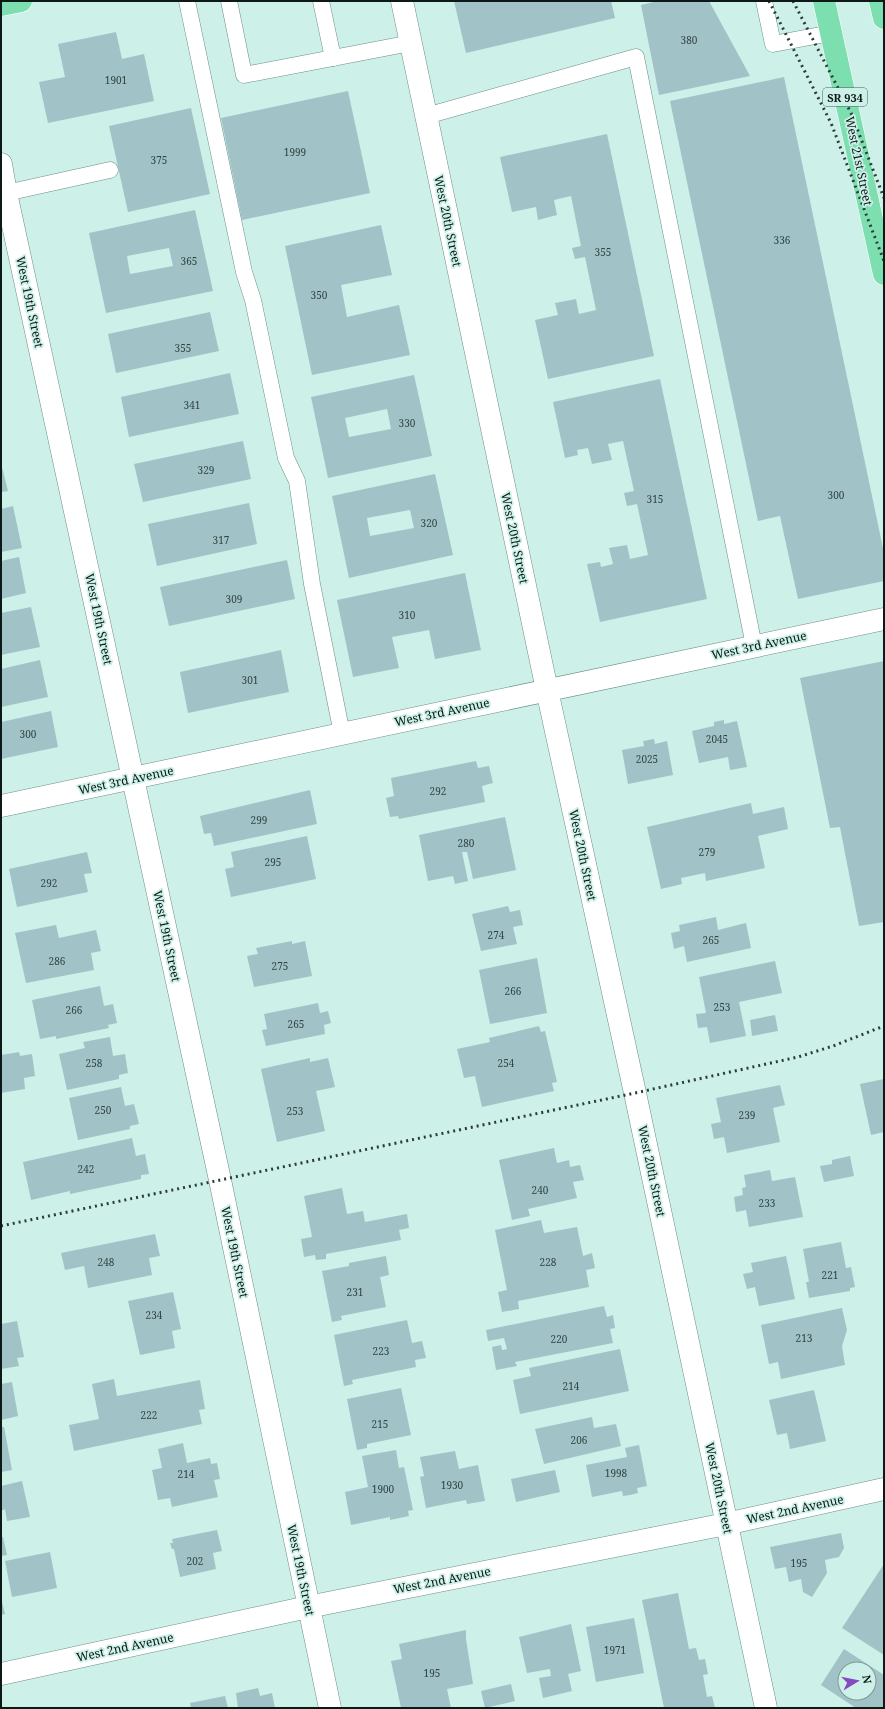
<svg xmlns="http://www.w3.org/2000/svg" width="885" height="1709" viewBox="0 0 885 1709" font-family="'Noto Serif',serif">
<style>
.building{fill:#a1c3c8;fill-rule:evenodd}
.lines{fill:none;stroke-linecap:round;stroke-linejoin:round}
.service-casing{stroke:#6d8e87;stroke-width:17}
.minor-casing{stroke:#6d8e87;stroke-width:23}
.primary-casing{stroke:#fff;stroke-width:23}
.service{stroke:#fff;stroke-width:16}
.minor{stroke:#fff;stroke-width:22}
.primary{stroke:#7ddfb0;stroke-width:22}
.rail{stroke:#2c3c39;stroke-width:3;stroke-dasharray:2 4;stroke-linecap:butt}
.labels{text-anchor:middle;dominant-baseline:central;stroke-width:3.5;stroke-linejoin:round;paint-order:stroke}
.number-label{font-size:10px;fill:#314442}
.shield{fill:#cdf0e8;stroke:#465a55;stroke-width:1}
.shield-label{font-size:11px;font-weight:bold;fill:#0c1916}
.street-label{font-size:12px;fill:#0c1916;stroke:#cdf0e8}
</style>
<rect width="100%" height="100%" fill="#cdf0e8"/>
<!-- building -->
<g class="building">
<path d="M 454,1 L 611,1 L 615,18 L 466,53 Z"/>
<path d="M 658,1 L 709,1 L 750,76 L 659,95 L 641,5 Z"/>
<path d="M 116,32 L 122,59 L 144,54 L 154,101 L 48,123 L 39,82 L 65,77 L 58,44 Z"/>
<path d="M 784,77 L 884,553 L 884,581 L 798,599 L 780,516 L 758,521 L 670,101 Z"/>
<path d="M 348,91 L 370,193 L 242,220 L 221,118 Z"/>
<path d="M 191,108 L 210,194 L 128,212 L 109,126 Z"/>
<path d="M 607,134 L 654,356 L 548,379 L 535,320 L 558,315 L 555,303 L 576,299 L 579,314 L 596,310 L 585,257 L 575,259 L 572,248 L 581,246 L 571,196 L 554,200 L 557,215 L 538,220 L 536,207 L 512,212 L 500,157 Z"/>
<path d="M 195,210 L 213,291 L 106,313 L 89,233 ZM 169,248 L 173,266 L 130,274 L 127,256 Z"/>
<path d="M 381,225 L 392,275 L 341,285 L 347,317 L 399,305 L 410,355 L 312,375 L 285,246 Z"/>
<path d="M 210,312 L 219,351 L 116,373 L 108,334 Z"/>
<path d="M 230,373 L 239,414 L 129,437 L 121,397 Z"/>
<path d="M 414,375 L 432,456 L 328,478 L 311,397 ZM 387,409 L 391,429 L 349,437 L 345,418 Z"/>
<path d="M 660,379 L 707,599 L 600,622 L 587,564 L 600,562 L 601,567 L 613,564 L 609,548 L 627,545 L 630,559 L 648,555 L 637,504 L 627,506 L 624,493 L 634,491 L 623,441 L 608,444 L 612,460 L 592,464 L 588,448 L 577,450 L 578,455 L 565,458 L 553,402 Z"/>
<path d="M 243,441 L 251,479 L 143,502 L 134,464 Z"/>
<path d="M 1,463 L 8,491 L 1,492 Z"/>
<path d="M 435,474 L 453,555 L 349,578 L 332,496 ZM 410,510 L 414,528 L 370,536 L 367,518 Z"/>
<path d="M 249,503 L 257,544 L 157,566 L 148,524 Z"/>
<path d="M 13,506 L 22,548 L 1,552 L 1,509 Z"/>
<path d="M 19,557 L 26,593 L 1,599 L 1,561 Z"/>
<path d="M 287,560 L 295,599 L 169,626 L 160,587 Z"/>
<path d="M 465,573 L 481,650 L 435,659 L 429,630 L 392,637 L 399,668 L 353,677 L 337,600 Z"/>
<path d="M 31,607 L 40,647 L 1,655 L 1,613 Z"/>
<path d="M 281,650 L 289,692 L 188,713 L 180,672 Z"/>
<path d="M 40,660 L 48,697 L 1,707 L 1,669 Z"/>
<path d="M 884,661 L 884,922 L 859,926 L 840,827 L 830,828 L 800,678 Z"/>
<path d="M 51,711 L 58,747 L 1,759 L 1,722 Z"/>
<path d="M 724,720 L 724,724 L 737,721 L 747,767 L 730,770 L 728,757 L 699,763 L 692,731 L 714,726 L 714,722 Z"/>
<path d="M 654,739 L 655,744 L 667,741 L 673,775 L 628,784 L 622,750 L 644,746 L 643,741 Z"/>
<path d="M 476,761 L 478,768 L 489,766 L 493,783 L 482,786 L 485,802 L 399,819 L 398,816 L 390,817 L 386,798 L 394,796 L 391,778 Z"/>
<path d="M 310,790 L 317,824 L 214,846 L 211,833 L 204,834 L 200,816 Z"/>
<path d="M 751,803 L 753,814 L 784,807 L 788,829 L 758,836 L 765,868 L 706,881 L 705,873 L 681,878 L 682,884 L 661,889 L 647,827 Z"/>
<path d="M 505,817 L 516,870 L 473,879 L 467,852 L 462,852 L 468,881 L 455,884 L 453,876 L 428,881 L 419,835 Z"/>
<path d="M 307,836 L 316,879 L 231,897 L 225,869 L 234,867 L 231,852 Z"/>
<path d="M 87,852 L 92,873 L 84,874 L 88,892 L 17,907 L 9,869 Z"/>
<path d="M 508,906 L 510,912 L 520,910 L 523,925 L 513,927 L 517,944 L 481,951 L 472,914 Z"/>
<path d="M 716,917 L 718,930 L 746,923 L 751,948 L 687,962 L 684,946 L 674,949 L 671,933 L 680,931 L 679,925 Z"/>
<path d="M 56,925 L 59,938 L 96,930 L 101,951 L 91,953 L 94,970 L 26,983 L 15,933 Z"/>
<path d="M 292,941 L 292,944 L 305,941 L 312,976 L 254,987 L 247,956 L 258,954 L 256,948 Z"/>
<path d="M 537,958 L 547,1013 L 490,1024 L 479,970 Z"/>
<path d="M 775,961 L 782,993 L 739,1002 L 746,1036 L 710,1043 L 707,1027 L 698,1028 L 696,1014 L 706,1013 L 699,977 Z"/>
<path d="M 100,986 L 104,1006 L 113,1004 L 117,1023 L 108,1025 L 109,1028 L 56,1039 L 56,1036 L 40,1039 L 32,1000 Z"/>
<path d="M 318,1003 L 320,1013 L 328,1011 L 331,1023 L 324,1025 L 325,1034 L 266,1046 L 262,1030 L 267,1029 L 264,1014 Z"/>
<path d="M 775,1015 L 778,1031 L 752,1036 L 750,1020 Z"/>
<path d="M 539,1026 L 541,1032 L 545,1031 L 557,1082 L 552,1083 L 554,1091 L 482,1107 L 475,1076 L 464,1078 L 457,1049 L 490,1042 L 489,1038 Z"/>
<path d="M 110,1037 L 113,1056 L 125,1054 L 128,1073 L 119,1075 L 119,1079 L 67,1090 L 59,1054 L 85,1048 L 83,1042 Z"/>
<path d="M 19,1052 L 20,1056 L 32,1054 L 35,1076 L 24,1078 L 25,1089 L 1,1093 L 1,1055 Z"/>
<path d="M 310,1058 L 310,1062 L 328,1058 L 335,1087 L 316,1091 L 325,1131 L 277,1142 L 261,1069 Z"/>
<path d="M 884,1079 L 884,1132 L 871,1135 L 860,1084 Z"/>
<path d="M 780,1085 L 785,1105 L 773,1108 L 780,1142 L 727,1153 L 724,1137 L 714,1139 L 711,1124 L 721,1122 L 716,1098 Z"/>
<path d="M 121,1087 L 125,1106 L 134,1104 L 139,1124 L 130,1126 L 130,1129 L 78,1140 L 69,1098 Z"/>
<path d="M 132,1138 L 136,1156 L 145,1154 L 149,1174 L 141,1175 L 141,1179 L 70,1194 L 70,1191 L 31,1200 L 23,1162 Z"/>
<path d="M 554,1148 L 557,1163 L 569,1160 L 570,1167 L 580,1165 L 584,1180 L 573,1182 L 577,1198 L 528,1209 L 530,1216 L 512,1220 L 499,1160 Z"/>
<path d="M 850,1156 L 854,1176 L 824,1182 L 820,1166 L 832,1164 L 832,1160 Z"/>
<path d="M 770,1170 L 772,1181 L 795,1177 L 803,1217 L 749,1227 L 746,1210 L 736,1212 L 734,1197 L 743,1195 L 742,1188 L 746,1187 L 744,1175 Z"/>
<path d="M 342,1188 L 347,1214 L 363,1211 L 365,1222 L 407,1214 L 409,1228 L 399,1230 L 401,1240 L 326,1254 L 326,1259 L 316,1260 L 315,1255 L 304,1257 L 301,1239 L 312,1237 L 304,1196 Z"/>
<path d="M 541,1220 L 544,1233 L 577,1227 L 583,1256 L 592,1253 L 595,1268 L 586,1270 L 589,1287 L 518,1301 L 519,1309 L 502,1312 L 498,1292 L 507,1290 L 495,1230 Z"/>
<path d="M 155,1234 L 160,1256 L 149,1258 L 152,1275 L 88,1288 L 84,1266 L 65,1270 L 61,1253 Z"/>
<path d="M 841,1242 L 846,1268 L 851,1267 L 855,1287 L 850,1288 L 850,1291 L 809,1298 L 806,1282 L 809,1282 L 803,1249 Z"/>
<path d="M 386,1256 L 389,1275 L 380,1277 L 386,1307 L 341,1316 L 342,1320 L 332,1322 L 322,1271 L 349,1266 L 349,1263 Z"/>
<path d="M 786,1256 L 795,1299 L 759,1306 L 755,1287 L 747,1289 L 743,1274 L 753,1272 L 751,1263 Z"/>
<path d="M 173,1292 L 181,1329 L 172,1331 L 175,1348 L 140,1355 L 128,1301 Z"/>
<path d="M 604,1306 L 607,1317 L 613,1315 L 615,1328 L 610,1329 L 613,1343 L 515,1362 L 517,1366 L 496,1370 L 492,1347 L 501,1345 L 502,1350 L 507,1349 L 504,1338 L 488,1341 L 486,1330 Z"/>
<path d="M 842,1308 L 847,1330 L 842,1346 L 845,1365 L 781,1379 L 778,1362 L 769,1364 L 761,1325 Z"/>
<path d="M 407,1320 L 412,1343 L 422,1341 L 426,1358 L 415,1360 L 416,1367 L 352,1380 L 353,1384 L 344,1386 L 334,1335 Z"/>
<path d="M 17,1321 L 24,1357 L 17,1358 L 19,1366 L 1,1369 L 1,1324 Z"/>
<path d="M 620,1349 L 629,1391 L 520,1414 L 513,1380 L 531,1376 L 529,1368 Z"/>
<path d="M 114,1379 L 117,1396 L 200,1380 L 205,1409 L 199,1410 L 202,1424 L 74,1451 L 69,1425 L 99,1419 L 92,1384 Z"/>
<path d="M 12,1382 L 18,1416 L 1,1420 L 1,1384 Z"/>
<path d="M 401,1388 L 411,1435 L 367,1444 L 367,1448 L 357,1450 L 347,1399 Z"/>
<path d="M 814,1390 L 826,1441 L 790,1449 L 787,1433 L 777,1435 L 769,1400 Z"/>
<path d="M 592,1417 L 594,1428 L 616,1424 L 621,1446 L 544,1464 L 535,1429 Z"/>
<path d="M 1,1427 L 4,1427 L 12,1470 L 1,1472 Z"/>
<path d="M 183,1443 L 187,1463 L 210,1458 L 211,1464 L 217,1463 L 220,1479 L 214,1480 L 218,1497 L 172,1507 L 170,1498 L 158,1500 L 152,1470 L 162,1468 L 158,1449 Z"/>
<path d="M 639,1445 L 647,1486 L 637,1488 L 638,1493 L 630,1495 L 623,1496 L 622,1491 L 592,1497 L 586,1465 L 627,1457 L 625,1448 Z"/>
<path d="M 396,1450 L 399,1468 L 404,1467 L 413,1510 L 408,1511 L 409,1516 L 390,1520 L 390,1517 L 351,1525 L 345,1492 L 368,1487 L 362,1456 Z"/>
<path d="M 455,1451 L 459,1469 L 478,1465 L 485,1501 L 467,1504 L 466,1500 L 426,1508 L 420,1477 L 424,1476 L 420,1457 Z"/>
<path d="M 555,1470 L 560,1492 L 516,1502 L 511,1479 Z"/>
<path d="M 22,1481 L 30,1517 L 7,1521 L 5,1509 L 1,1511 L 1,1486 Z"/>
<path d="M 217,1530 L 222,1551 L 213,1553 L 216,1569 L 180,1577 L 174,1549 L 172,1549 L 170,1543 L 173,1543 L 172,1539 Z"/>
<path d="M 841,1533 L 844,1548 L 839,1557 L 825,1560 L 827,1573 L 812,1597 L 803,1592 L 801,1579 L 789,1582 L 786,1567 L 775,1569 L 770,1547 Z"/>
<path d="M 1,1537 L 3,1537 L 7,1555 L 1,1556 Z"/>
<path d="M 50,1552 L 57,1588 L 12,1597 L 5,1561 Z"/>
<path d="M 884,1564 L 884,1655 L 842,1628 Z"/>
<path d="M 678,1593 L 689,1649 L 696,1648 L 699,1660 L 705,1659 L 708,1674 L 703,1675 L 707,1697 L 712,1696 L 715,1708 L 664,1708 L 642,1600 Z"/>
<path d="M 1,1598 L 5,1614 L 1,1615 Z"/>
<path d="M 634,1618 L 644,1673 L 596,1682 L 586,1627 Z"/>
<path d="M 571,1624 L 581,1671 L 568,1674 L 572,1691 L 543,1698 L 539,1678 L 551,1676 L 550,1669 L 527,1673 L 519,1637 Z"/>
<path d="M 466,1630 L 466,1639 L 473,1684 L 447,1689 L 451,1708 L 401,1708 L 391,1661 L 402,1659 L 399,1644 Z"/>
<path d="M 844,1649 L 884,1675 L 884,1708 L 856,1708 L 821,1685 ZM 845,1669 L 869,1669 L 869,1693 L 845,1693 Z"/>
<path d="M 511,1684 L 515,1701 L 485,1708 L 481,1691 Z"/>
<path d="M 258,1688 L 260,1696 L 272,1693 L 275,1708 L 238,1708 L 236,1693 Z"/>
<path d="M 225,1696 L 228,1708 L 191,1708 L 190,1703 Z"/>
</g>
<g class="lines">
<!-- service casing -->
<g class="service-casing">
<g id="service">
<path d="M 187,1 L 244,272 L 253,300 L 286,458 L 297,481 L 312,584 L 342,734"/>
<path d="M 229,1 L 244,75 L 411,43"/>
<path d="M 321,1 L 333,58"/>
<path d="M 764,1 L 773,44 L 831,33"/>
<path d="M 426,116 L 636,57 L 754,646"/>
<path d="M 6,193 L 110,170"/>
</g>
</g>
<!-- minor casing -->
<g class="minor-casing">
<g id="minor">
<path d="M 402,1 L 547,690 L 635,1093 L 766,1708"/>
<path d="M 1,164 L 6,193 L 220,1180 L 330,1708"/>
<path d="M 1,806 L 884,619"/>
<path d="M 1,1674 L 308,1607 L 726,1524 L 884,1489"/>
</g>
</g>
<!-- primary casing -->
<g class="primary-casing">
<g id="primary">
<path d="M 824,1 L 884,274"/>
<path d="M 880,1 L 884,18"/>
<path d="M 1,5 L 21,1"/>
</g>
</g>
<!-- service -->
<use href="#service" class="service"/>
<!-- minor -->
<use href="#minor" class="minor"/>
<!-- primary -->
<use href="#primary" class="primary"/>
<!-- rail -->
<g class="rail">
<path d="M 769,1 L 831,123 L 884,261"/>
<path d="M 793,1 L 851,113 L 884,198"/>
<path d="M 1,1226 L 635,1093 L 798,1057 L 833,1046 L 884,1026"/>
</g>
</g>
<g class="labels">
<!-- number labels -->
<g class="number-label">
<text x="689" y="40">380</text>
<text x="116" y="80">1901</text>
<text x="295" y="152">1999</text>
<text x="159" y="160">375</text>
<text x="782" y="240">336</text>
<text x="603" y="252">355</text>
<text x="189" y="261">365</text>
<text x="319" y="295">350</text>
<text x="183" y="348">355</text>
<text x="192" y="405">341</text>
<text x="407" y="423">330</text>
<text x="206" y="470">329</text>
<text x="836" y="495">300</text>
<text x="655" y="499">315</text>
<text x="429" y="523">320</text>
<text x="221" y="540">317</text>
<text x="234" y="599">309</text>
<text x="407" y="615">310</text>
<text x="250" y="680">301</text>
<text x="28" y="734">300</text>
<text x="717" y="739">2045</text>
<text x="647" y="759">2025</text>
<text x="438" y="791">292</text>
<text x="259" y="820">299</text>
<text x="466" y="843">280</text>
<text x="707" y="852">279</text>
<text x="273" y="862">295</text>
<text x="49" y="883">292</text>
<text x="496" y="935">274</text>
<text x="711" y="940">265</text>
<text x="57" y="961">286</text>
<text x="280" y="966">275</text>
<text x="513" y="991">266</text>
<text x="722" y="1007">253</text>
<text x="74" y="1010">266</text>
<text x="296" y="1024">265</text>
<text x="94" y="1063">258</text>
<text x="506" y="1063">254</text>
<text x="103" y="1110">250</text>
<text x="295" y="1111">253</text>
<text x="747" y="1115">239</text>
<text x="86" y="1169">242</text>
<text x="540" y="1190">240</text>
<text x="767" y="1203">233</text>
<text x="106" y="1262">248</text>
<text x="548" y="1262">228</text>
<text x="830" y="1275">221</text>
<text x="355" y="1292">231</text>
<text x="154" y="1315">234</text>
<text x="804" y="1338">213</text>
<text x="559" y="1339">220</text>
<text x="381" y="1351">223</text>
<text x="571" y="1386">214</text>
<text x="149" y="1415">222</text>
<text x="380" y="1424">215</text>
<text x="579" y="1440">206</text>
<text x="616" y="1473">1998</text>
<text x="186" y="1474">214</text>
<text x="452" y="1485">1930</text>
<text x="383" y="1489">1900</text>
<text x="195" y="1561">202</text>
<text x="799" y="1563">195</text>
<text x="615" y="1650">1971</text>
<text x="432" y="1673">195</text>
</g>
<!-- shield labels -->
<rect class="shield" x="823" y="88" width="44" height="18" rx="3"/>
<g class="shield-label">
<text x="845" y="97">SR 934</text>
</g>
<!-- street labels -->
<g class="street-label">
<text transform="translate(859 161) rotate(78)">West 21st Street</text>
<text transform="translate(448 221) rotate(78)">West 20th Street</text>
<text transform="translate(30 302) rotate(78)">West 19th Street</text>
<text transform="translate(515 538) rotate(78)">West 20th Street</text>
<text transform="translate(99 619) rotate(78)">West 19th Street</text>
<text transform="translate(759 645) rotate(-12)">West 3rd Avenue</text>
<text transform="translate(442 712) rotate(-12)">West 3rd Avenue</text>
<text transform="translate(126 780) rotate(-12)">West 3rd Avenue</text>
<text transform="translate(583 855) rotate(78)">West 20th Street</text>
<text transform="translate(167 936) rotate(78)">West 19th Street</text>
<text transform="translate(652 1171) rotate(78)">West 20th Street</text>
<text transform="translate(235 1252) rotate(78)">West 19th Street</text>
<text transform="translate(719 1488) rotate(78)">West 20th Street</text>
<text transform="translate(795 1509) rotate(-12)">West 2nd Avenue</text>
<text transform="translate(301 1570) rotate(78)">West 19th Street</text>
<text transform="translate(442 1580) rotate(-11)">West 2nd Avenue</text>
<text transform="translate(125 1647) rotate(-12)">West 2nd Avenue</text>
</g>
</g>
<!-- border -->
<rect width="885" height="1709" fill="none" stroke="#0c1916" stroke-width="4"/>
<!-- north arrow -->
<g transform="translate(857 1681) rotate(80)"><circle r="19" fill="#cdf0e8" stroke="#809a94"/>
<path d="M0-3L7 15L0 10L-7 15Z" fill="#874ac0"/>
<text y="-6" font-size="11" font-weight="bold" text-anchor="middle" fill="#0c1916">N</text>
</g>
</svg>
